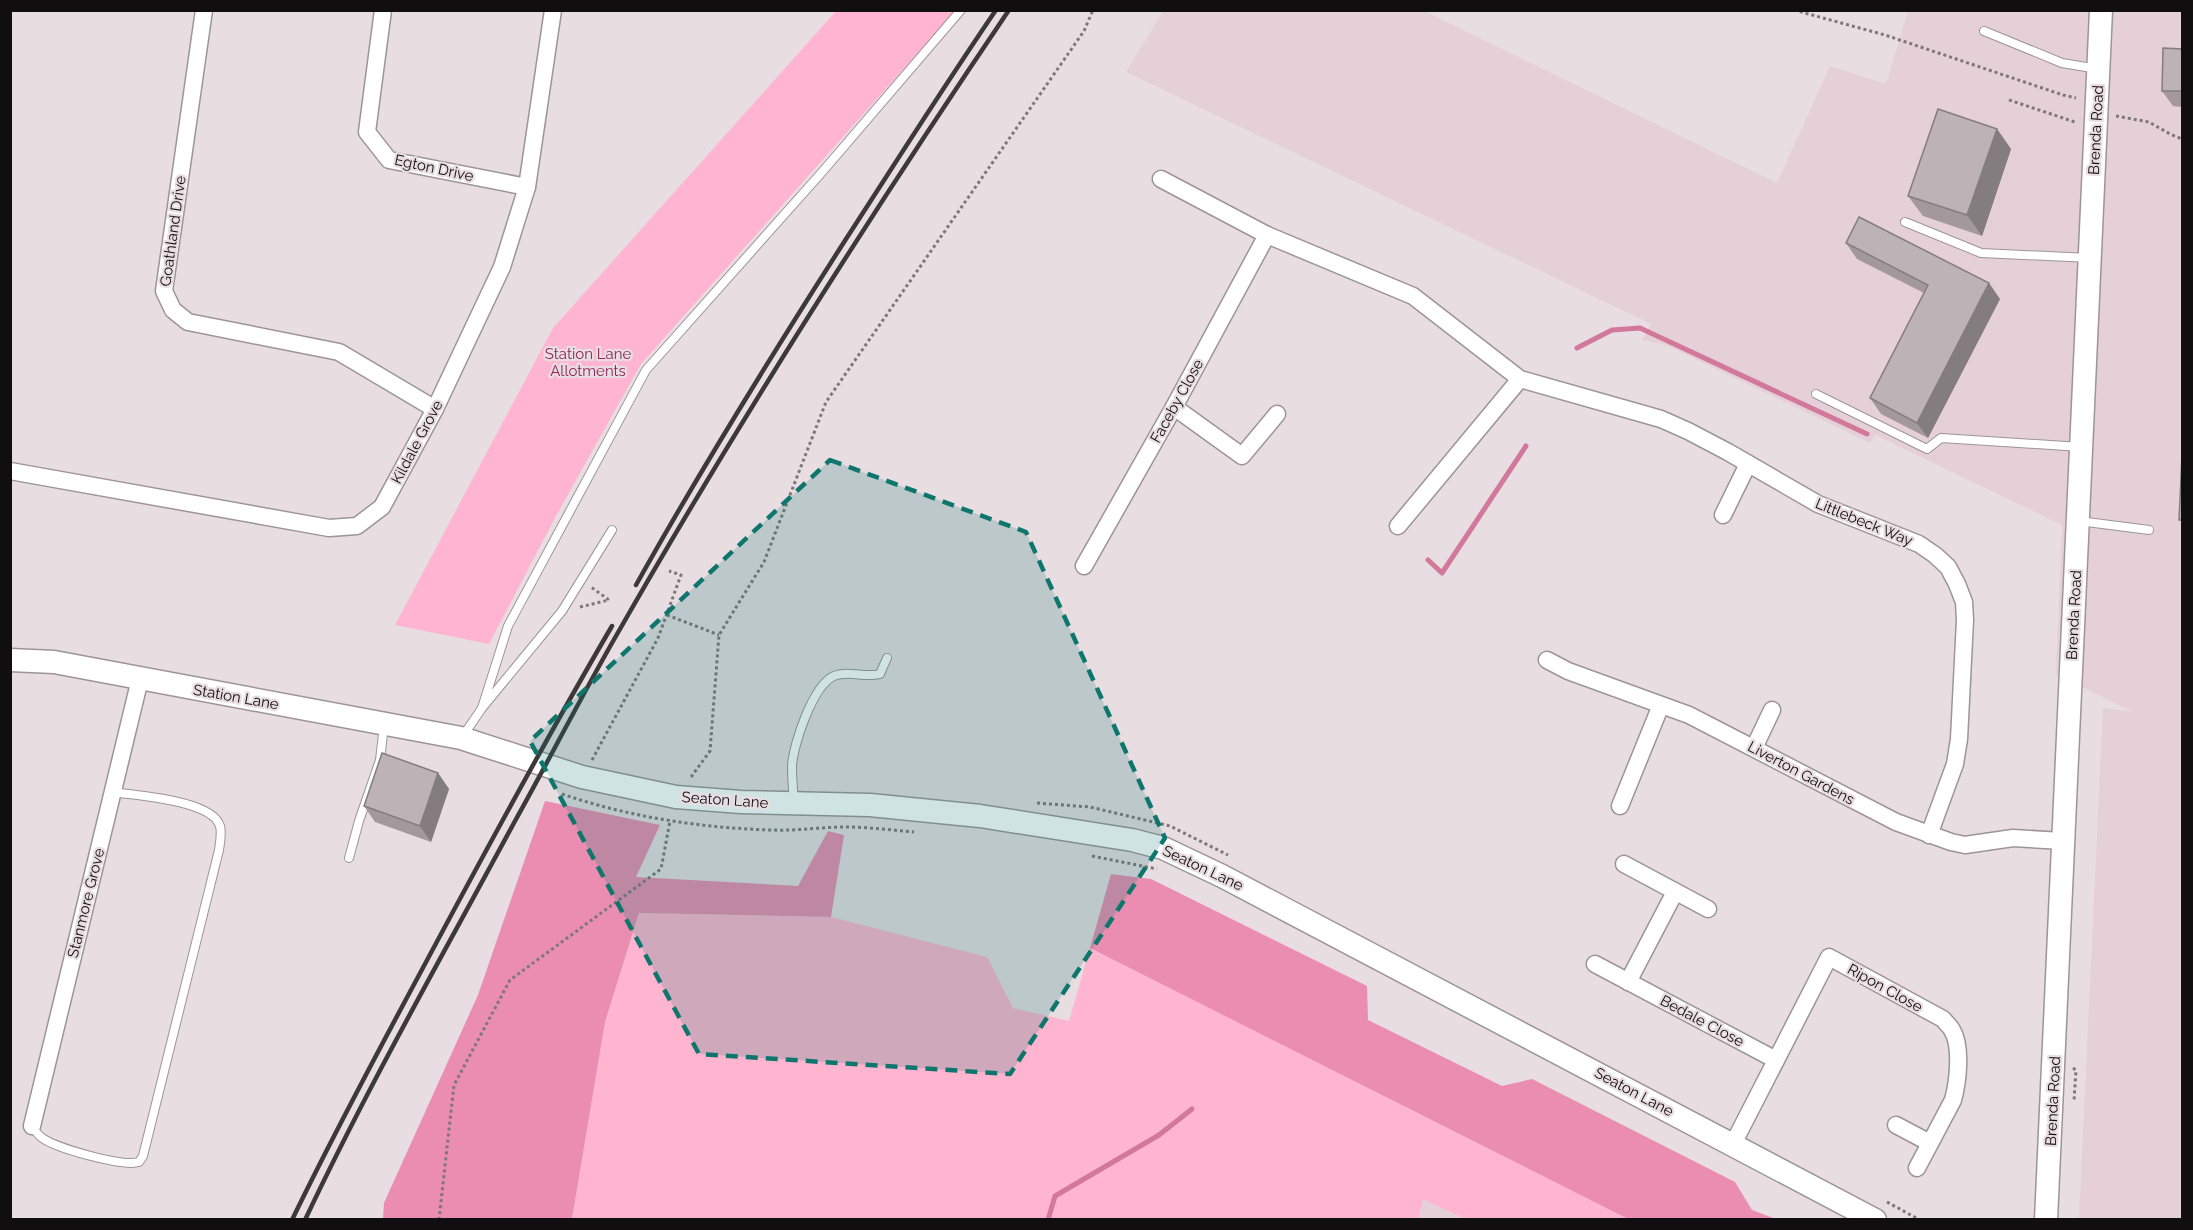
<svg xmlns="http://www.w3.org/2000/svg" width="2193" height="1230" viewBox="0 0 2193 1230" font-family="Raleway,sans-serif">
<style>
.built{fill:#e4d0d6}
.green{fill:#ffb5cf}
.forest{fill:#ea8db0}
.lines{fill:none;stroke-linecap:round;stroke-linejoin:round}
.stream{stroke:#d2789b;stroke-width:5}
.lane-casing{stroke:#9e9497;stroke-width:10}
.street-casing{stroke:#9e9497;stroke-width:19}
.secondary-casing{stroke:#9e9497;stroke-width:25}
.path{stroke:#7e777a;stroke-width:3;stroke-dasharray:3 3;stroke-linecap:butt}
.lane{stroke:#fff;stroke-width:8}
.street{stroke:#fff;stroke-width:16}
.secondary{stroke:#fff;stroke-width:22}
.rail{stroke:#3d383a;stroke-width:4.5}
.wall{fill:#a3999d}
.shaded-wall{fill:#847d7f}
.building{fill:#bdb2b6;stroke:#847d7f;stroke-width:1.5}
.marked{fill:#0f766e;fill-opacity:0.2;stroke:#0f766e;stroke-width:4.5;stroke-dasharray:12 8;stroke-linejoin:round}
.labels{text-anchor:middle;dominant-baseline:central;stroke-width:4.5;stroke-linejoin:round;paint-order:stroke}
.street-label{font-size:15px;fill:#110e0f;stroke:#e8dde1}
.park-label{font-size:15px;fill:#902457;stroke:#e8dde1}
</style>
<rect width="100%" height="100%" fill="#e8dde1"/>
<!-- built -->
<g class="built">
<path d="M 1163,11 L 1424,11 L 1777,183 L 1830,66 L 1886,84 L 1908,11 L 2182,11 L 2182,1219 L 2079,1219 L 2103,708 L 2133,712 L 2056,674 L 2062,525 L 1875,435 L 1870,443 L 1666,345 L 1642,340 L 1651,324 L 1126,72 Z"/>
<path d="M 1423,1199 L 1465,1219 L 1418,1220 Z"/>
</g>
<!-- green -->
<g class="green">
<path d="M 837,10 L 955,11 L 641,364 L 556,516 L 489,644 L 395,625 L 553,328 Z"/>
<path d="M 639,913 L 831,917 L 987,957 L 1013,1008 L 1069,1021 L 1090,948 L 1628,1219 L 1465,1219 L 1423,1199 L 1418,1220 L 572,1220 L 605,1022 Z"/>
</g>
<!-- forest -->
<g class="forest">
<path d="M 545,801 L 660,825 L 636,877 L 798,886 L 828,831 L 844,835 L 831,917 L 639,913 L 605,1022 L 572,1219 L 383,1219 L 384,1203 L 478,995 Z"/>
<path d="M 1111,874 L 1151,879 L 1367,986 L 1368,1020 L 1502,1086 L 1532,1079 L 1735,1182 L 1752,1210 L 1776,1219 L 1628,1219 L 1090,948 Z"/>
</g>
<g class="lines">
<!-- stream -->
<g class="stream">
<path d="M 1577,348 L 1612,330 L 1640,328 L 1867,434"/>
<path d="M 1428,560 L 1442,573 L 1526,446"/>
<path d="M 1048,1220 L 1055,1196 L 1159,1135 L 1192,1109"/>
</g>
<!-- lane casing -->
<g class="lane-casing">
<g id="lane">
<path d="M 1984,31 L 2062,63 L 2098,69"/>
<path d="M 1905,222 L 1981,253 L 2090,258"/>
<path d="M 1816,394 L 1927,449 L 1941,438 L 2081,447"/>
<path d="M 2079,521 L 2149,530"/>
<path d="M 482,708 L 508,626 L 646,370 L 823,171 L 961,10"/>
<path d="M 463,736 L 482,708 L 562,611 L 612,530"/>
<path d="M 794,803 C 793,791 792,778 792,766 C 793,745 813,685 834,676 C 848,670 865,678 880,674 L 887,658"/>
<path d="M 349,858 L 359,821 L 380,760 L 384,725"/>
<path d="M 32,1126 C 35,1130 37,1134 41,1137 C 54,1148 123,1167 139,1162 L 143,1156 L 219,850 C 220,842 222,834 220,826 C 212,800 138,796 113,792"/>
</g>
</g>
<!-- street casing -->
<g class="street-casing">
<g id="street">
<path d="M 204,10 L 164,291 L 173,310 L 188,322 L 339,352 L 435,409"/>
<path d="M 383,10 L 367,132 L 389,160 L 527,187"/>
<path d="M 1161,179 L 1267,235 L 1413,296 L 1520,379 L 1661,419 L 1688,431 L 1728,452 L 1818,504 L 1919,544 L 1935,555 L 1948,567 L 1957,584 L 1964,602 L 1965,620 L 1959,739 L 1955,764 L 1929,835"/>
<path d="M 1174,407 L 1242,456 L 1277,414"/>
<path d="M 10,471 L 329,528 L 357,526 L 382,507 L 435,409 L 502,267 L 527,187 L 553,10"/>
<path d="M 1723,515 L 1748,464"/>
<path d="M 1398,526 L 1520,379"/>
<path d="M 1084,566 L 1174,407 L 1267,235"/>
<path d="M 1547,660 L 1568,671 L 1689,715 L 1896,822 L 1951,842 L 1965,845 L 2013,838 L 2063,841"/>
<path d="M 1754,748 L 1772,710"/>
<path d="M 1620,806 L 1661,705"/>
<path d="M 1624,864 L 1708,909"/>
<path d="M 1595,964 L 1776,1060"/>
<path d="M 1628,982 L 1675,892"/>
<path d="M 1896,1125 L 1930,1143"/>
<path d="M 32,1126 L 140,679"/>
<path d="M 1733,1144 L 1829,957 L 1943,1019 C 1946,1023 1950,1026 1952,1030 C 1962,1046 1958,1082 1953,1100 L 1917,1168"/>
</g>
</g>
<!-- secondary casing -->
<g class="secondary-casing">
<g id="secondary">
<path d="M 10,660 L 54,662 L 461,738 L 582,777 L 676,797 L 741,802 L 870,805 L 980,816 L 1132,840 L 1163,848 L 1222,876 L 1875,1220"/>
<path d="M 2046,1220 L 2101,10"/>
</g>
</g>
<!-- path -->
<g class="path">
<path d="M 1794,10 L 1885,35 L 2063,95 L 2076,98"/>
<path d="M 2009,100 L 2075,122"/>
<path d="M 2116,116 L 2149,122 L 2170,134 L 2182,139"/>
<path d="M 580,607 L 609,600 L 591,587"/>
<path d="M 667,615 L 719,635"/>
<path d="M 592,760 L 658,638 L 681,575 L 669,571"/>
<path d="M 691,777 L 710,751 L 719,635 L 764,562 L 826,402 L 1084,31 L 1093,10"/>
<path d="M 562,794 C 629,817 701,828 772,830 C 797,831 821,827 845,827 C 868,827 891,830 914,832"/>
<path d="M 1037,803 L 1090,807 L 1170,826 L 1228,855"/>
<path d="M 1092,856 L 1157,869"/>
<path d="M 2073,1068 L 2076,1070 L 2074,1101"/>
<path d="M 1887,1202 L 1920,1220"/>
<path d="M 439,1220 L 454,1085 L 510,980 L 661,869 L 670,821"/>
</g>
<!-- lane -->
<use href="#lane" class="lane"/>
<!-- street -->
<use href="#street" class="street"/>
<!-- secondary -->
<use href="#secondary" class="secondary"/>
<!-- rail -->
<g class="rail">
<path d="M 636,585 C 702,467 773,353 846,239 C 896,162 944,86 996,10"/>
<path d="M 292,1220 C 332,1137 375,1057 418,977 C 481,859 544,742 612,626"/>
<path d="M 305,1220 C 369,1084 444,953 515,821 C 549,760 581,697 616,636 C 738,422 871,214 1009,10"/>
</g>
</g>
<!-- wall -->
<g class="wall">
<path d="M 2182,49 L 2182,107 L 2173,106 L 2162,91 Z"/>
<path d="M 1997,129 L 2011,149 L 1982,236 L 1923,216 L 1908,196 Z"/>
<path d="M 1846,243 L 2000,299 L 1928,438 L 1881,414 L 1870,398 L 1924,293 L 1857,259 Z"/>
<path d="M 438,773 L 449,789 L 431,842 L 375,822 L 364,806 Z"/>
</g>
<!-- shaded-wall -->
<g class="shaded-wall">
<path d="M 1997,129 L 2011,149 L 1982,236 L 1967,215 Z"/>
<path d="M 1989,283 L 2000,299 L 1928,438 L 1917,423 Z"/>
<path d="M 438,773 L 449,789 L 431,842 L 420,826 Z"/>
</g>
<!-- building -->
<g class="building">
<path d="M 2163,48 L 2182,49 L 2182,91 L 2162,91 Z"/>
<path d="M 1938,109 L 1997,129 L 1967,215 L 1908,196 Z"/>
<path d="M 1859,217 L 1989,283 L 1917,423 L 1870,398 L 1928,285 L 1846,243 Z"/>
<path d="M 2182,456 L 2182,520 L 2179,520 Z"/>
<path d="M 382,753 L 438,773 L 420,826 L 364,806 Z"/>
</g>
<!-- marked area -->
<path class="marked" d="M 830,460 L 1026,532 L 1165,838 L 1010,1074 L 699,1054 L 530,741 Z"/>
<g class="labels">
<!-- street labels -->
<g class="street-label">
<text transform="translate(2096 130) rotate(-87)">Brenda Road</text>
<text transform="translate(434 168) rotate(12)">Egton Drive</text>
<text transform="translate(173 231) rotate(-82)">Goathland Drive</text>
<text transform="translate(1177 401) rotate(-61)">Faceby Close</text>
<text transform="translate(417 442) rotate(-62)">Kildale Grove</text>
<text transform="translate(1864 522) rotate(22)">Littlebeck Way</text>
<text transform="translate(2074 615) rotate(-87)">Brenda Road</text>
<text transform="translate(236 697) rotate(10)">Station Lane</text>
<text transform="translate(1801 773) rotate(28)">Liverton Gardens</text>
<text transform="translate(725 800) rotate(4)">Seaton Lane</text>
<text transform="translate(1203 868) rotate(25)">Seaton Lane</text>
<text transform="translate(86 903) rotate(-76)">Stanmore Grove</text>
<text transform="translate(1885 988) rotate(29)">Ripon Close</text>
<text transform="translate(1702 1021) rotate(28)">Bedale Close</text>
<text transform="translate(1634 1092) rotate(28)">Seaton Lane</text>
<text transform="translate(2053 1101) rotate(-87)">Brenda Road</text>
</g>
<!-- park labels -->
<g class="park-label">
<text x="588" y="354">Station Lane<tspan x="588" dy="17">Allotments</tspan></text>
</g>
</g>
<!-- border -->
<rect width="2193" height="1230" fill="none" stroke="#110e0f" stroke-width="24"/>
</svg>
